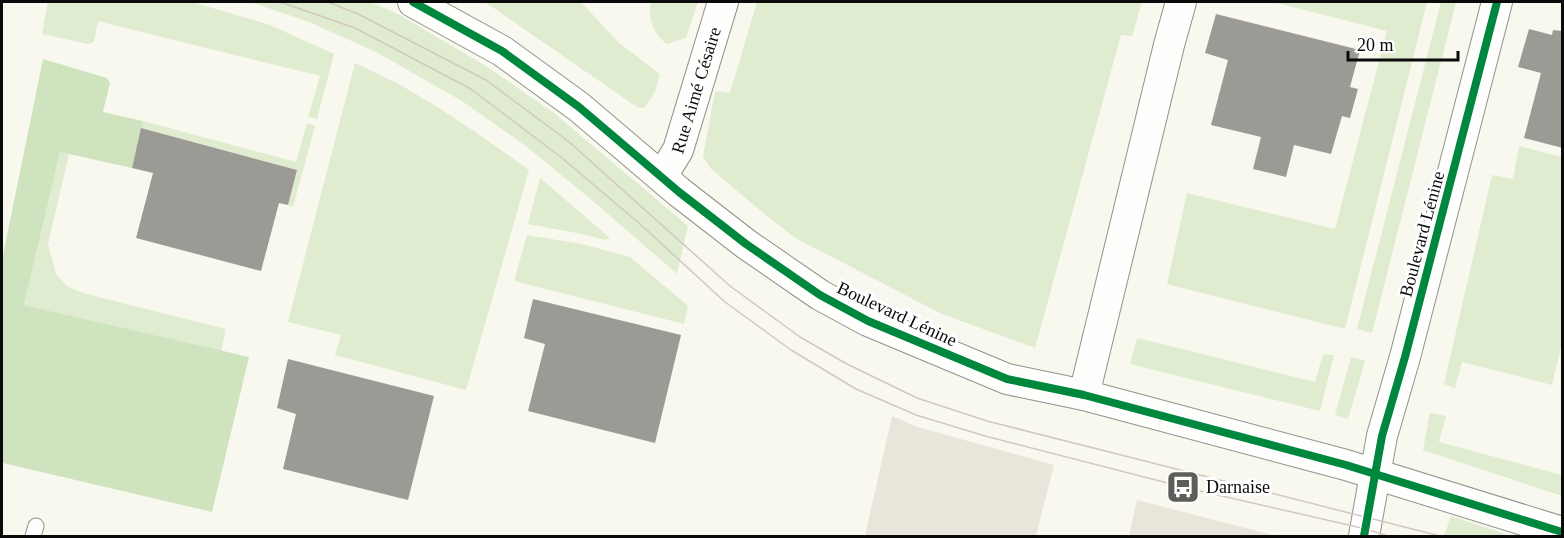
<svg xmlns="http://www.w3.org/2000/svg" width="1564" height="538" viewBox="0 0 1564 538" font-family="Georgia,serif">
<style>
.green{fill:#dfecd0}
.forest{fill:#cfe3bf}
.plaza{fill:#e8e6db}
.building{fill:#9c9a94}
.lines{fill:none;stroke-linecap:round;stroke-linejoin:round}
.lane-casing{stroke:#92918d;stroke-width:17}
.street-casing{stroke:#92918d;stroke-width:32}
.lane{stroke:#fefefc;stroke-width:15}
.street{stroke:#fefefc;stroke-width:30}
.tram{stroke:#d4c6c4;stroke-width:1.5}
.cycleway-casing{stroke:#fff;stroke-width:11}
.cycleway{stroke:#00873e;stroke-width:8}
.labels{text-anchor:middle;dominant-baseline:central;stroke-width:6;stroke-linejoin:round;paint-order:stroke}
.street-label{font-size:18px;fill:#0a0a0a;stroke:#fff}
.poi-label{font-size:18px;fill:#0a0a0a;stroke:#fff;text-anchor:start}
</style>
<rect width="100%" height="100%" fill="#f9f8ee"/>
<!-- green -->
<g class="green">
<path d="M 48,2 L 192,2 L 270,25 L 334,54 L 317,119 L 308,117 L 320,76 L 98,21 L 94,42 L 88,44 L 42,34 Z"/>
<path d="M 250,2 L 370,2 L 398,14 L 486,66 L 554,113 L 688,226 L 677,274 L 593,201 L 527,147 L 462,101 L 376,52 L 309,22 Z"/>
<path d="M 485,2 L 581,2 L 619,43 L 660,74 L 655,92 L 644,108 L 637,107 Z"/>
<path d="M 651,2 L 698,2 L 686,38 L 667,44 C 654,35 647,17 651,2 Z"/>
<path d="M 757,2 L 1142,2 L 1132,36 L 1121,35 L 1035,348 L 942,314 L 797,239 L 773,221 L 711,169 L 703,157 L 715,91 L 730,93 Z"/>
<path d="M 1273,2 L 1427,2 L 1345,329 L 1167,284 L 1187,193 L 1335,229 L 1387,31 Z"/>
<path d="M 1441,2 L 1456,2 L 1372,333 L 1357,329 Z"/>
<path d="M 355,63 C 369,70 383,76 397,83 C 443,109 486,139 529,170 L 466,390 L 335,355 L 341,335 L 288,322 Z"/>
<path d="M 143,121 L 296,162 L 307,123 L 315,126 L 293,207 L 288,205 L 297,170 L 141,128 Z"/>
<path d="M 1519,146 L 1562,157 L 1562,343 L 1552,385 L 1462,362 L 1455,388 L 1444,384 L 1492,175 L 1513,179 Z"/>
<path d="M 60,152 L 69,154 L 48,244 L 56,274 L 67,286 L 83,293 L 226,329 L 221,351 L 24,305 Z"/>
<path d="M 540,178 L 610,238 L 605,240 L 582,234 L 528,224 Z"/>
<path d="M 527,235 L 582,244 L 630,257 L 688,306 L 684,324 L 514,281 Z"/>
<path d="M 1137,338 L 1315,382 L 1323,354 L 1334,355 L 1320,411 L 1130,364 Z"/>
<path d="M 1351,357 L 1365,361 L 1348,419 L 1335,415 Z"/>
<path d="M 1430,413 L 1446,416 L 1439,442 L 1562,475 L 1562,496 L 1423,450 Z"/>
<path d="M 1451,516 L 1511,536 L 1444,536 Z"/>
</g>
<!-- forest -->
<path class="forest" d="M 43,59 L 107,78 L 110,83 L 103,112 L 143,121 L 132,168 L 60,152 L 24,305 L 249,357 L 212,512 L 3,463 L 2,467 L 2,260 Z"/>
<!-- plaza -->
<g class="plaza">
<path d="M 892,416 L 918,427 L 1054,465 L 1036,536 L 865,536 Z"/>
<path d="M 1137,500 L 1277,536 L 1129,536 Z"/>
</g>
<!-- building -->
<g class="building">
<path d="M 1216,14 L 1360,50 L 1350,87 L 1358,89 L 1350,118 L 1342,116 L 1331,154 L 1294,145 L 1286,177 L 1253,169 L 1261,137 L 1211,125 L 1228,60 L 1205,53 Z"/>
<path d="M 1529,29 L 1552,35 L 1553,30 L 1563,31 L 1563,148 L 1524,138 L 1541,73 L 1518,67 Z"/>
<path d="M 141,128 L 297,170 L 288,205 L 279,203 L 261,271 L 136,238 L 153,173 L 132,168 Z"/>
<path d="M 533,299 L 681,335 L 655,443 L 528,411 L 545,344 L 524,338 Z"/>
<path d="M 288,359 L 434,396 L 408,500 L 283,469 L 296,414 L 277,408 Z"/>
</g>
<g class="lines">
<!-- lane casing -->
<g class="lane-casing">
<path id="lane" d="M 33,536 L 36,526"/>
</g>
<!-- street casing -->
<g class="street-casing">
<g id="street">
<path d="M 413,2 L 502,51 L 579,107 L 679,192 L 746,244 L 820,295 L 868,321 L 1007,379 L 1084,395 L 1346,465 L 1562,532"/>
<path id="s1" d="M 662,176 L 678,150 L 723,2"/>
<path d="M 1084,395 L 1169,45 L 1181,2"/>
<path d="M 1364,536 L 1382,436 L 1405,357 L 1497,2"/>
</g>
</g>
<!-- lane -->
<use href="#lane" class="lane"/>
<!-- street -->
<use href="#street" class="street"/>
<!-- tram -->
<g class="tram">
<path d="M 280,2 L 355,28 L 471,89 L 562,158 L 640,224 L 725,302 L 791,350 L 856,389 L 916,415 L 985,436 L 1183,487 L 1366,529 L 1388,536"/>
<path d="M 328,2 L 358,14 L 486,80 L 568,141 L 730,286 L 800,337 L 845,363 L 917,398 L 987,421 L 1440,536"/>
</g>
<!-- cycleway casing -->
<g class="cycleway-casing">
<g id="cycleway">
<path d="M 413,2 L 502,51 L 579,107 L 679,192 L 746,244 L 820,295 L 868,321 L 1007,379 L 1084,395 L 1346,465 L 1562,532"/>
<path d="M 1364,536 L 1382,436 L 1405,357 L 1497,2"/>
</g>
</g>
<!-- cycleway -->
<use href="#cycleway" class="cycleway"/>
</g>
<!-- icons -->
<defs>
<g id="bus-square" transform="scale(1.725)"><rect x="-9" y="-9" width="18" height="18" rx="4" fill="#5e5d5a" stroke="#fff"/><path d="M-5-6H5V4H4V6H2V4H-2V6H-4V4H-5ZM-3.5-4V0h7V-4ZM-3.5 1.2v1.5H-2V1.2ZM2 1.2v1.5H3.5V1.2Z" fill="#fff"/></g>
</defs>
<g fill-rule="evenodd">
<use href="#bus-square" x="1183" y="487"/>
</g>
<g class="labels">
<!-- street labels -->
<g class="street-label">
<text stroke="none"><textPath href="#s1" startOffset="93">Rue Aimé Césaire</textPath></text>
<text transform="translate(1422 234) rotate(-75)">Boulevard Lénine</text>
<text transform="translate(897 314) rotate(25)">Boulevard Lénine</text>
</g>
<!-- poi labels -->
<g class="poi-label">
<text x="1206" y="487">Darnaise</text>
</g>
</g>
<!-- border -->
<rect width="1564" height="538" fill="none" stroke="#0a0a0a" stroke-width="6"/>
<!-- scale -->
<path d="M1348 51v9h110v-9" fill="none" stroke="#0a0a0a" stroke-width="3"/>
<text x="1357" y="51" font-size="18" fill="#0a0a0a" stroke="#ffffff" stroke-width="4.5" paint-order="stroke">20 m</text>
</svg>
